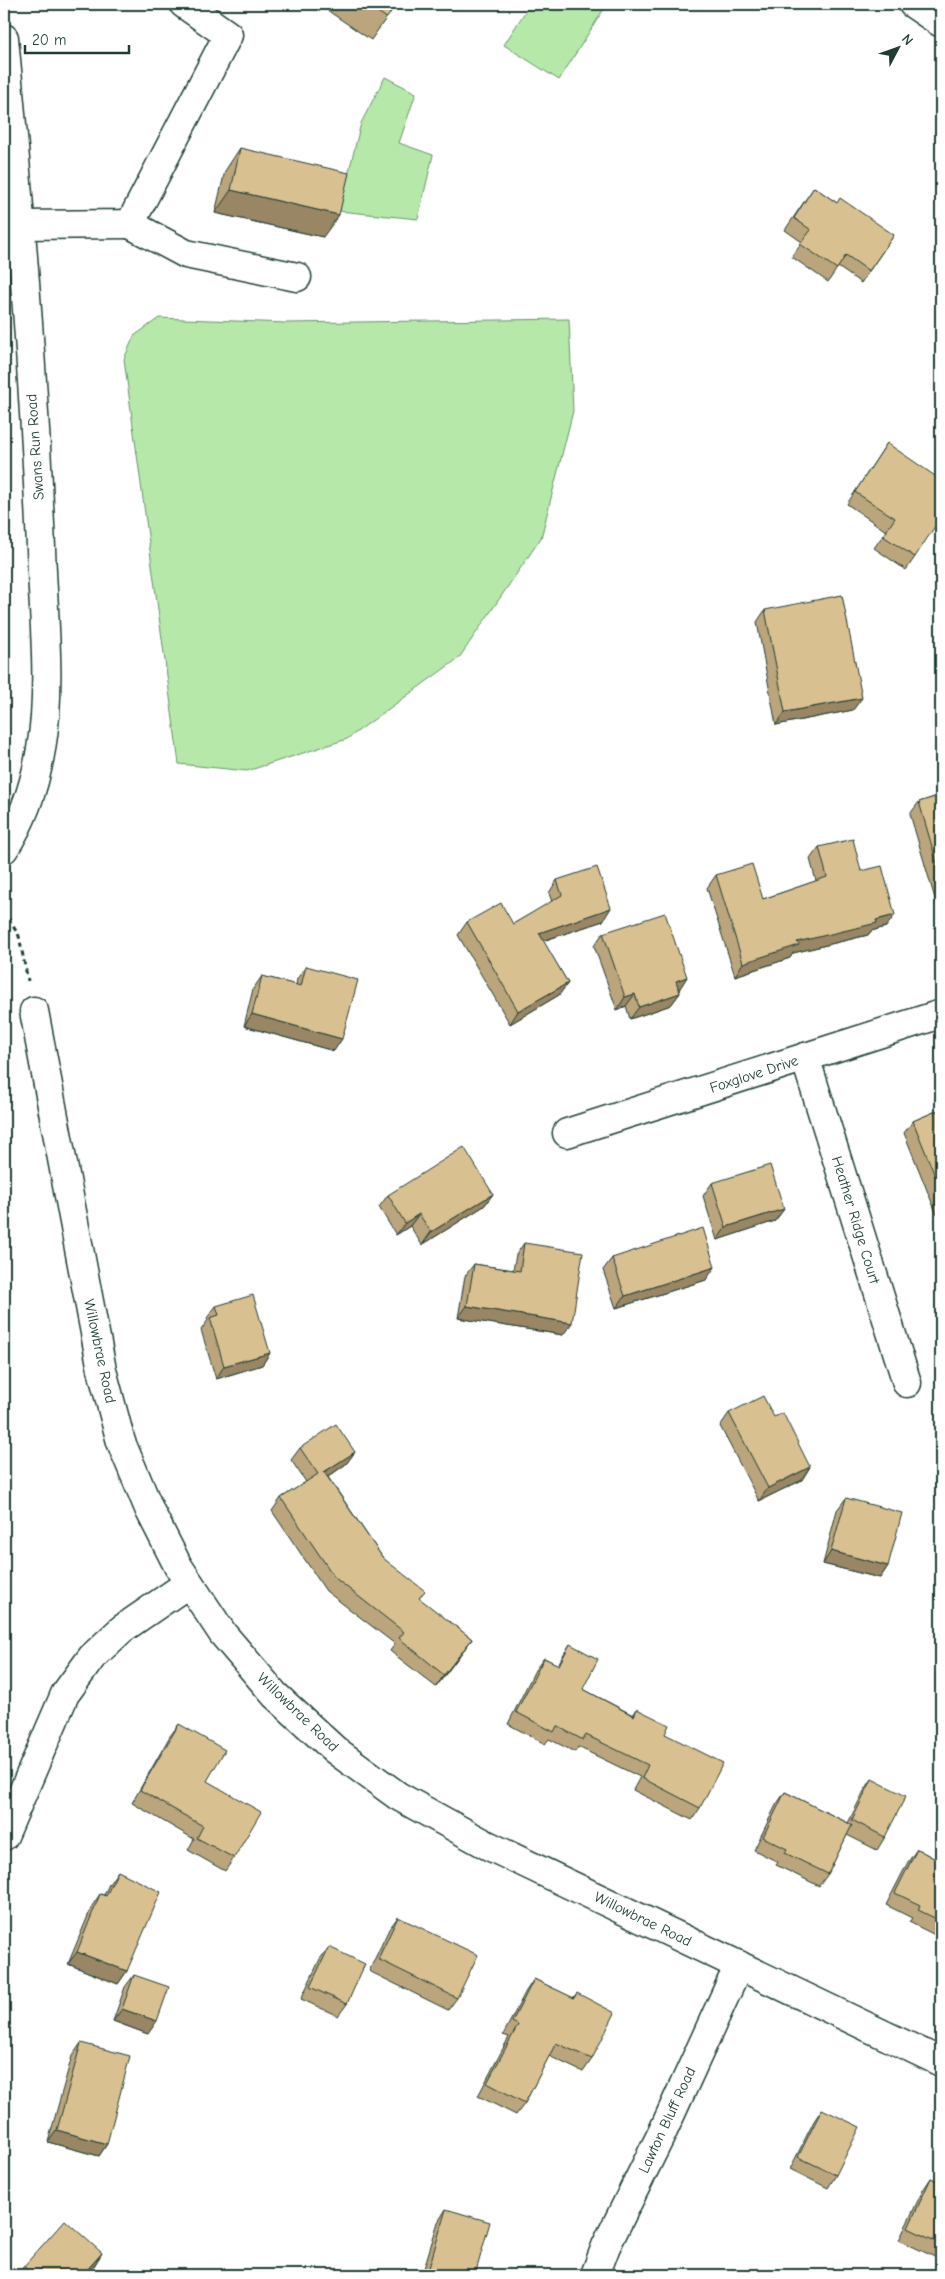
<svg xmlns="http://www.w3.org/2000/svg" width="945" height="2279" viewBox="0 0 945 2279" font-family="'Comic Neue',sans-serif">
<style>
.green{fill:#b5e8a9;stroke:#6a926e}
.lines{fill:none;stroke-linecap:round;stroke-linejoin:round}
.minor-casing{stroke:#1f3d34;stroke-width:31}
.major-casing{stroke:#1f3d34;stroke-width:31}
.path{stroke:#1f3d34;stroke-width:3;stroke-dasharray:5 4;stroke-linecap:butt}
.minor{stroke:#fff;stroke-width:28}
.major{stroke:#fff;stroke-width:28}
.wall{fill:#bba57c;stroke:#1f3d34}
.shaded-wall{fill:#988665;stroke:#1f3d34}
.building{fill:#d9c090;stroke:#1f3d34}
.labels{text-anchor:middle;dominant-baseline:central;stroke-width:4;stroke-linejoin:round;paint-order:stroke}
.street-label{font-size:15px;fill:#1f3d34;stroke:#fff}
</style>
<rect width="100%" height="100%" fill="#fff"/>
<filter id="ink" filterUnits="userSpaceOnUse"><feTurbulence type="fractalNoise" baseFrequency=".02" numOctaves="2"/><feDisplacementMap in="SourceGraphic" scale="10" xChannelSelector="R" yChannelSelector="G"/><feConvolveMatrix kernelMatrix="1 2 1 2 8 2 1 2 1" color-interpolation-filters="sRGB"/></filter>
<g filter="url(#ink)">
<!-- green -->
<g class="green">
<path d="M 530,4 L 607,4 L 559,80 L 504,45 Z"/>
<path d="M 385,77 L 416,93 L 399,143 L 433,155 L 418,219 L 339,211 L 361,123 Z"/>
<path d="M 159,318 L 286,323 L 569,319 L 573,411 L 541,538 L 459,658 L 347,739 L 247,771 L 179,764 L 124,359 L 134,336 Z"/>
</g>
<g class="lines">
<!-- minor casing -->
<g class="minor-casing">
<g id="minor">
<path d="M 4,38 C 20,207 34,377 41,548 C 43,611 52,687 41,749 C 35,785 24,819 4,849"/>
<path d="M 130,224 L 186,254 L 297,277"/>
<path d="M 20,225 L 130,224 L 228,35 L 184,4"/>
<path d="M 34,1011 L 102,1370 L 121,1442 L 150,1511 L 178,1566 L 223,1634 L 275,1695 L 335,1750 L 398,1796 L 487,1845 L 941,2062"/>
<path d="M 805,1057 L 907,1383"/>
<path d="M 567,1133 L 941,1014"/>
<path d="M 4,1836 L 65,1694 L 92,1657 L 122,1629 L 189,1583"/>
<path d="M 595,2275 L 606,2246 L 663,2131 L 739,1965"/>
</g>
</g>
<!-- major casing -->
<g class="major-casing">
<path id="major" d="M 913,4 L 941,23"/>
</g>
<!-- path -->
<path class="path" d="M 4,911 L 19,936 L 28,981"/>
<!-- minor -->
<use href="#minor" class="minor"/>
<!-- major -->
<use href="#major" class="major"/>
</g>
<!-- wall -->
<g class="wall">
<path d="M 318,4 L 396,4 L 371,40 Z"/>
<path d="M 240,148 L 323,237 L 215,213 L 225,171 Z"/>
<path d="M 814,187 L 837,203 L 894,235 L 861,283 L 838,267 L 828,282 L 792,257 L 802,242 L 785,230 Z"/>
<path d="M 941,360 L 941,371 L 936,367 Z"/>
<path d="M 887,443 L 915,557 L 906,570 L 874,548 L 886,531 L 847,504 Z"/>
<path d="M 765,610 L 853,710 L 776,725 L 757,622 Z"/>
<path d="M 941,795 L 941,908 L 938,909 L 910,814 L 919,802 Z"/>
<path d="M 819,847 L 861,871 L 886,927 L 871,931 L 868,935 L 793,953 L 790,958 L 735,976 L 707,888 L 716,875 L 763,899 L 816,881 L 810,859 Z"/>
<path d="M 557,880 L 603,921 L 543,941 L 568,983 L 559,995 L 510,1024 L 458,935 L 467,922 L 513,924 L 552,902 L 549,893 Z"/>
<path d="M 603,933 L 687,977 L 679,989 L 680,993 L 671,1005 L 630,1019 L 626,1006 L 617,1010 L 594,946 Z"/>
<path d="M 306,966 L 334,1051 L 244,1026 L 253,989 L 262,976 L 296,985 L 297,979 Z"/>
<path d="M 941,1109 L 941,1214 L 937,1215 L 904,1133 L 913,1121 Z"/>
<path d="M 712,1183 L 784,1209 L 775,1221 L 717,1240 L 703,1196 Z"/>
<path d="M 493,1194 L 484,1206 L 422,1245 L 410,1226 L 396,1235 L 379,1207 L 388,1195 Z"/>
<path d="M 524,1243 L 563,1335 L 458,1318 L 465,1276 L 474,1264 L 513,1270 L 516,1255 Z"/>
<path d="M 612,1258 L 706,1280 L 616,1308 L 603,1270 Z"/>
<path d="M 216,1306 L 270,1353 L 262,1365 L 216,1379 L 201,1330 L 208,1320 L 207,1318 Z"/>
<path d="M 729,1413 L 802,1480 L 759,1501 L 720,1426 Z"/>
<path d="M 300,1448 L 355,1452 L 346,1464 L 328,1477 L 383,1558 L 419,1599 L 472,1639 L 436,1687 L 390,1651 L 395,1644 L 326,1591 L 272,1511 L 281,1498 L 306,1482 L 291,1460 Z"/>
<path d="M 846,1498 L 888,1566 L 880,1578 L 823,1564 L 837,1510 Z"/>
<path d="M 570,1644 L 583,1689 L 633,1715 L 637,1709 L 665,1734 L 700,1808 L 692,1820 L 633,1790 L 640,1777 L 578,1747 L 575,1752 L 549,1739 L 545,1744 L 508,1724 L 535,1670 L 544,1658 L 558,1665 L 562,1657 Z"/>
<path d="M 179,1724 L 207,1781 L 234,1858 L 225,1871 L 188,1850 L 194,1839 L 132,1803 L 170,1736 Z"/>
<path d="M 872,1779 L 885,1837 L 877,1850 L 847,1835 L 828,1874 L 819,1886 L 776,1865 L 778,1862 L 754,1850 L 776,1805 L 785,1792 L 848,1823 L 864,1791 Z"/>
<path d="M 917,1849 L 941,1862 L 941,1938 L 909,1922 L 912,1918 L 886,1905 L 908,1862 Z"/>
<path d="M 118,1871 L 127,1971 L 118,1984 L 68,1964 L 92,1906 L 100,1894 L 104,1895 L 109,1884 Z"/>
<path d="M 398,1917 L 457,1998 L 448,2010 L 369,1971 L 389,1929 Z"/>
<path d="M 329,1947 L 347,2004 L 338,2016 L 301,1999 L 320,1959 Z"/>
<path d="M 134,1975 L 148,2034 L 113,2021 L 125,1987 Z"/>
<path d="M 534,1979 L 573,1998 L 577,1993 L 592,2059 L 583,2072 L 549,2056 L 525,2103 L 516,2115 L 478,2096 L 509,2037 L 503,2035 L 526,1991 Z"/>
<path d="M 81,2043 L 107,2144 L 99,2156 L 48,2142 L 72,2056 Z"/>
<path d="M 822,2109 L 836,2175 L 828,2188 L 790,2169 L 814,2121 Z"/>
<path d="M 931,2178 L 941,2183 L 941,2260 L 899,2240 L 923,2190 Z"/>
<path d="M 446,2209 L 475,2275 L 422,2275 L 438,2222 Z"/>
<path d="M 102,2253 L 94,2266 L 87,2274 L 89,2275 L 17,2275 L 24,2266 Z"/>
</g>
<!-- shaded-wall -->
<g class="shaded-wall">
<path d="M 231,190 L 339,215 L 323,237 L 215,213 Z"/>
<path d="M 862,698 L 853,710 L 776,725 L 785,712 Z"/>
<path d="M 611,908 L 603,921 L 530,945 L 539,933 Z"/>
<path d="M 895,915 L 886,927 L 871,931 L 868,935 L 793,953 L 790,958 L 735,976 L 743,963 L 797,942 Z"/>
<path d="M 687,977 L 679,990 L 676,981 Z"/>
<path d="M 568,983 L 559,995 L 510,1024 L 518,1011 Z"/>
<path d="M 680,993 L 671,1005 L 630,1019 L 639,1007 Z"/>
<path d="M 635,994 L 626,1006 L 617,1010 L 625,997 Z"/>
<path d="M 252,1014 L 342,1039 L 334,1051 L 244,1026 Z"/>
<path d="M 493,1194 L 484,1206 L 422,1245 L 431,1232 Z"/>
<path d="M 784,1209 L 775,1221 L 717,1240 L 726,1227 Z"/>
<path d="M 419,1214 L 410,1226 L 396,1235 L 405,1223 Z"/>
<path d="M 715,1267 L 706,1280 L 616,1308 L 625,1296 Z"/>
<path d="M 467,1306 L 572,1323 L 563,1335 L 458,1318 Z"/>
<path d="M 270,1353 L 262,1365 L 216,1379 L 224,1366 Z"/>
<path d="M 355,1452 L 346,1464 L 316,1485 L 324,1472 Z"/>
<path d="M 810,1467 L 802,1480 L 759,1501 L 768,1488 Z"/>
<path d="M 831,1551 L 888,1566 L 880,1578 L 823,1564 Z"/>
<path d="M 472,1639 L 436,1687 L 444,1675 Z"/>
<path d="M 77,1952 L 127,1971 L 118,1984 L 68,1964 Z"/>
<path d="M 122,2009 L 157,2021 L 148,2034 L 113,2021 Z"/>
<path d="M 57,2130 L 107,2144 L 99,2156 L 48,2142 Z"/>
<path d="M 102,2253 L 94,2266 L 85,2275 L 83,2275 Z"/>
</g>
<!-- building -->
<g class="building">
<path d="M 366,4 L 396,4 L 387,18 Z"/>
<path d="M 240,148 L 349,173 L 339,215 L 231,190 Z"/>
<path d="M 814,187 L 837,203 L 840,198 L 894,235 L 869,271 L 846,255 L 837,269 L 800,244 L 811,230 L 794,218 Z"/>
<path d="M 887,443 L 941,480 L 941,517 L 915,557 L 883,536 L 895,518 L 855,492 Z"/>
<path d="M 842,595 L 862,698 L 785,712 L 765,610 Z"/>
<path d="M 941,795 L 941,877 L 919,802 Z"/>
<path d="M 853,839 L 861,871 L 882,866 L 895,915 L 876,920 L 877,923 L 797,942 L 799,945 L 743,963 L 716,875 L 752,864 L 763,899 L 827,877 L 819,847 Z"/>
<path d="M 597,867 L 611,908 L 539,933 L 568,983 L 518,1011 L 467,922 L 501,903 L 513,924 L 562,895 L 557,880 Z"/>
<path d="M 665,913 L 687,977 L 676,981 L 680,993 L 639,1007 L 635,994 L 625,997 L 603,933 Z"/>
<path d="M 306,966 L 358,980 L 342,1039 L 252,1014 L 262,976 L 301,986 Z"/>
<path d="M 941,1109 L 941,1191 L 913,1121 Z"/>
<path d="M 464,1147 L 493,1194 L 431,1232 L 419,1214 L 405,1223 L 388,1195 Z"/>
<path d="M 770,1165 L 784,1209 L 726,1227 L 712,1183 Z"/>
<path d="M 703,1228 L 715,1267 L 625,1296 L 612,1258 Z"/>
<path d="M 524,1243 L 583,1252 L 572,1323 L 467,1306 L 474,1264 L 520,1271 Z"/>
<path d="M 253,1295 L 270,1353 L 224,1366 L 210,1318 L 219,1315 L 216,1306 Z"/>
<path d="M 763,1396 L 774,1417 L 783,1413 L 810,1467 L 768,1488 L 729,1413 Z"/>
<path d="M 336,1424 L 355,1452 L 324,1472 L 383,1558 L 425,1591 L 419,1598 L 472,1639 L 444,1675 L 399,1638 L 404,1632 L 335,1578 L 281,1498 L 318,1474 L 300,1448 Z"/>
<path d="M 846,1498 L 902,1513 L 888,1566 L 831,1551 Z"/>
<path d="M 4,1505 L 5,1505 L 4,1527 Z"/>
<path d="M 570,1644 L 598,1659 L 583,1689 L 634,1716 L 637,1709 L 669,1725 L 665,1734 L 723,1763 L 700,1808 L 642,1778 L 648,1765 L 586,1735 L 583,1740 L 557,1726 L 554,1732 L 516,1712 L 544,1658 L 559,1665 Z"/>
<path d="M 179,1724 L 225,1750 L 207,1781 L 261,1812 L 234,1858 L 197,1838 L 203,1826 L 140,1790 Z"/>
<path d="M 872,1779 L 906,1796 L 885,1837 L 852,1820 Z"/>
<path d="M 785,1792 L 852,1825 L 828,1874 L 785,1853 L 787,1849 L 763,1837 Z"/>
<path d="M 917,1849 L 941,1862 L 941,1921 L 918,1910 L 920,1905 L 895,1893 Z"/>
<path d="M 118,1871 L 161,1892 L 127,1971 L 77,1952 L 100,1894 L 106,1896 Z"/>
<path d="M 398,1917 L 478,1955 L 457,1998 L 378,1959 Z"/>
<path d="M 329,1947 L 365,1964 L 347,2004 L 310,1987 Z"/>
<path d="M 134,1975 L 169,1987 L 157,2021 L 122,2009 Z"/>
<path d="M 534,1979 L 574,1998 L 577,1993 L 615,2013 L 592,2059 L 556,2043 L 525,2103 L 487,2083 L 518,2025 L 512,2022 Z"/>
<path d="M 81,2043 L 130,2056 L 107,2144 L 57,2130 Z"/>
<path d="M 822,2109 L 860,2127 L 836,2175 L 798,2157 Z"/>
<path d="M 931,2178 L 941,2183 L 941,2244 L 908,2228 Z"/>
<path d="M 446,2209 L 490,2222 L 475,2275 L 427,2275 Z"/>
<path d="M 65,2220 L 102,2253 L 85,2272 L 89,2275 L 22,2275 L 27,2270 L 24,2266 Z"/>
</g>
</g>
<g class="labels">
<!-- street labels -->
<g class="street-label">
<text transform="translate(35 447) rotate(-94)">Swans Run Road</text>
<text transform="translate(754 1074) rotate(-18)">Foxglove Drive</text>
<text transform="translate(856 1220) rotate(73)">Heather Ridge Court</text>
<text transform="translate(100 1351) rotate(78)">Willowbrae Road</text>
<text transform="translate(298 1712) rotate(44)">Willowbrae Road</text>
<text transform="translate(643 1919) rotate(26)">Willowbrae Road</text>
<text transform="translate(667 2120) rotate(-65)">Lawton Bluff Road</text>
</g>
</g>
<!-- margin -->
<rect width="945" height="2279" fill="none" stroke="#fff" stroke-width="20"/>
<rect x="10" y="10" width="925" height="2259" fill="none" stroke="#1f3d34" stroke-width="2" filter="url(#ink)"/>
<!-- north arrow -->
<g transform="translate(898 48) rotate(49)" stroke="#ffffff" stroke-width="4" paint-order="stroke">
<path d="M0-4L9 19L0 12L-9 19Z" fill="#1f3d34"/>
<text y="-8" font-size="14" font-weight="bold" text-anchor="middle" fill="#1f3d34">N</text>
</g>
<!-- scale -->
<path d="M25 45v8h104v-8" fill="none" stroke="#1f3d34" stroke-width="2.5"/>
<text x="32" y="45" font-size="15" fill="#1f3d34" stroke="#ffffff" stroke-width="4" paint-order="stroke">20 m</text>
</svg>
